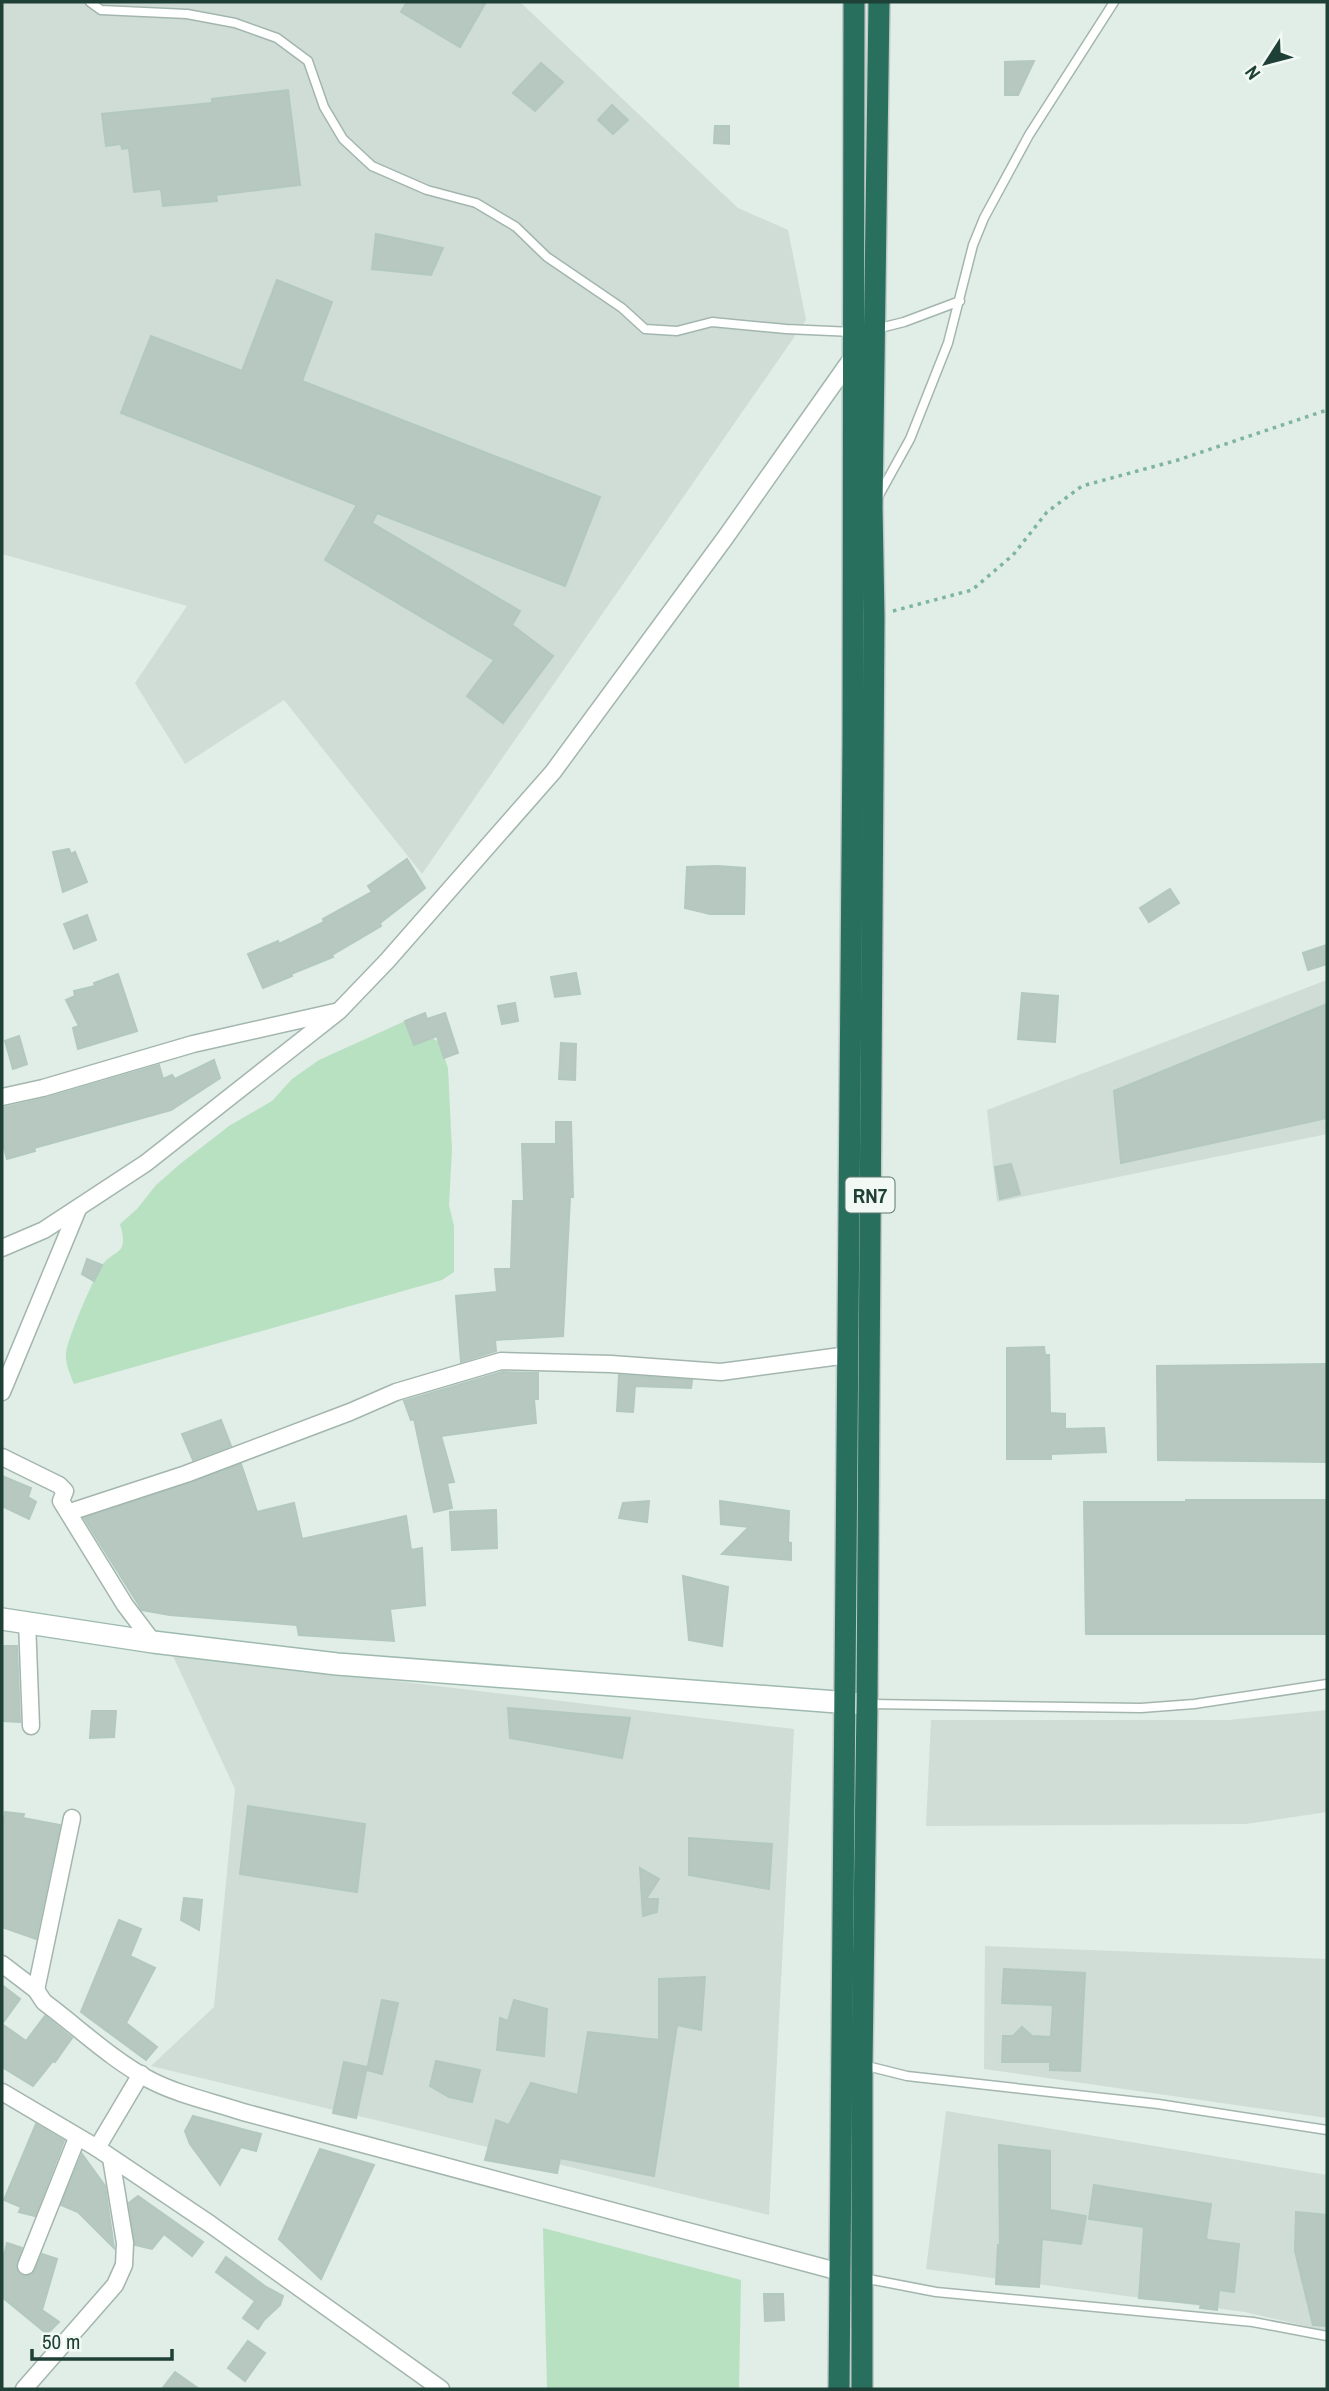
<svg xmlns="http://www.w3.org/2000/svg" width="1329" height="2391" viewBox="0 0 1329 2391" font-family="'Archivo Narrow',sans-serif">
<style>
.built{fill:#cfddd6}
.green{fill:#b8e1c1}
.building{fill:#b6c8c0;stroke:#b3c8be;stroke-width:2}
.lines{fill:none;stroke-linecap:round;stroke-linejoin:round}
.lane-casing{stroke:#a3b6ae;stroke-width:11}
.street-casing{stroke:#a3b6ae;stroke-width:19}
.secondary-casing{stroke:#9ebaaf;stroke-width:24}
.highway-casing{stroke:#c0cac7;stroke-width:24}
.path{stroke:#7eb4a2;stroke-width:3.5;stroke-dasharray:3.5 5;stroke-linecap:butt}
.lane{stroke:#fff;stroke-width:8}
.street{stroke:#fff;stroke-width:16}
.secondary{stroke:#fff;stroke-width:21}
.highway{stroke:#286f5e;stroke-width:21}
.labels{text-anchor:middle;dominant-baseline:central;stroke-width:5;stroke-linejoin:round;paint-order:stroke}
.shield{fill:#f2f9f5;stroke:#5e786f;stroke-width:2}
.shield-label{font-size:21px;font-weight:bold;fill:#1f4036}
</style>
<rect width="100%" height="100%" fill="#e1ede7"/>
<!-- built -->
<g class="built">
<path d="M 2,2 L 520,2 L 738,208 L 788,230 L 806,320 L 422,874 L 284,700 L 185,764 L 135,683 L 187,606 L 2,554 Z"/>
<path d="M 1327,980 L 1327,1134 L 997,1202 L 987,1110 Z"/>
<path d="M 172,1654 L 794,1729 L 769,2215 L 151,2066 L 214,2007 L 235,1789 Z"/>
<path d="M 1327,1710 L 1327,1812 L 1246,1824 L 926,1826 L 931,1720 L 1229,1720 Z"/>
<path d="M 985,1946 L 1327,1959 L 1327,2118 L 984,2069 Z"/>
<path d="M 946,2111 L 1327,2175 L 1327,2331 L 1245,2312 L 926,2269 Z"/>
</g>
<!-- green -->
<g class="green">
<path d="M 405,1021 L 439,1042 L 448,1068 L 452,1150 L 449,1205 L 454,1226 L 454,1272 L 442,1280 L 74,1384 C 70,1374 65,1363 66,1353 C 68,1337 92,1282 101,1267 C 113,1248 130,1258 120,1224 L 137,1209 L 156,1185 L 180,1164 L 229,1126 L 272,1101 L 292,1079 L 319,1060 Z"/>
<path d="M 543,2228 L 741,2280 L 739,2389 L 547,2389 Z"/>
</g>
<!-- building -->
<g class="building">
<path d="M 407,2 L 486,2 L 460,47 L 401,12 Z"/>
<path d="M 1034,61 L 1018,95 L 1005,95 L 1005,62 Z"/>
<path d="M 541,63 L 563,82 L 535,111 L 513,93 Z"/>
<path d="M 288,90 L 300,185 L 216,195 L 217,201 L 163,206 L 161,189 L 134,192 L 129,148 L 122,149 L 121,144 L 106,146 L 102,114 L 212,103 L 212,99 Z"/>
<path d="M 612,105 L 628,120 L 613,134 L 598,120 Z"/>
<path d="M 715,126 L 729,126 L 729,144 L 714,143 Z"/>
<path d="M 376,234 L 443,248 L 431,275 L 372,269 Z"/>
<path d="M 277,280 L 332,302 L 302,381 L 600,497 L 565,586 L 377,513 L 372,523 L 520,611 L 512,625 L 553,656 L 503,723 L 467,696 L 494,660 L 325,560 L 357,505 L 121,413 L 151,336 L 242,371 Z"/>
<path d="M 69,849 L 71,854 L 75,852 L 87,882 L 63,892 L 53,852 Z"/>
<path d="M 407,859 L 425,888 L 380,923 L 381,926 L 332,955 L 333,957 L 291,974 L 292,976 L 263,988 L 248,954 L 278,941 L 279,944 L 324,922 L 323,919 L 372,892 L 368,886 Z"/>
<path d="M 717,866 L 745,868 L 744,914 L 710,914 L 685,908 L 687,867 Z"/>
<path d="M 1170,889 L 1179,903 L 1149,922 L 1140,908 Z"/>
<path d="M 87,915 L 96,940 L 74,949 L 64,924 Z"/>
<path d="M 1327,945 L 1327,964 L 1308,970 L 1303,953 Z"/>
<path d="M 576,973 L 580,994 L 555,997 L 551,977 Z"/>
<path d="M 118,974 L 137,1031 L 78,1049 L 73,1028 L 79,1026 L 66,1000 L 75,996 L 74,991 L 95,986 L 94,983 Z"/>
<path d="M 1022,993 L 1058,996 L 1055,1042 L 1018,1039 Z"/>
<path d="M 515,1003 L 518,1021 L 502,1024 L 498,1006 Z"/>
<path d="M 1327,1004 L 1327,1118 L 1121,1163 L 1114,1091 Z"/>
<path d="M 425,1013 L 427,1019 L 445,1013 L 458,1053 L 444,1058 L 437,1036 L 414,1045 L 405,1021 Z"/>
<path d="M 19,1036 L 27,1064 L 13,1069 L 5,1041 Z"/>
<path d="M 561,1043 L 576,1044 L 575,1080 L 559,1079 Z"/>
<path d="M 214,1060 L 220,1078 L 171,1110 L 34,1148 L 35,1151 L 7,1159 L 2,1140 L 2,1108 L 46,1098 L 159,1065 L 163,1079 L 172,1075 L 175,1079 Z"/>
<path d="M 556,1122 L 571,1122 L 573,1197 L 570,1197 L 563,1336 L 495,1340 L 496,1351 L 461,1362 L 456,1296 L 497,1292 L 495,1269 L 511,1269 L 513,1201 L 524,1201 L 522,1144 L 556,1144 Z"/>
<path d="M 1011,1164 L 1020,1194 L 1000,1199 L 995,1167 Z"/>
<path d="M 87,1259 L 102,1265 L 94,1281 L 82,1274 Z"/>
<path d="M 1044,1347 L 1045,1355 L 1049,1355 L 1050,1413 L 1065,1414 L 1065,1429 L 1104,1428 L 1106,1452 L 1051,1454 L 1051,1459 L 1007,1459 L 1007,1348 Z"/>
<path d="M 1327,1364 L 1327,1462 L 1158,1460 L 1157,1366 Z"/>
<path d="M 502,1372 L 538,1373 L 538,1399 L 534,1399 L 536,1423 L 441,1436 L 454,1482 L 447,1483 L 452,1508 L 434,1512 L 414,1419 L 411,1420 L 404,1401 Z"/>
<path d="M 619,1375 L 692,1380 L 691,1388 L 635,1386 L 633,1412 L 617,1411 Z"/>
<path d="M 221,1420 L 231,1446 L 193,1460 L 182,1434 Z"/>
<path d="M 241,1464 L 257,1512 L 294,1503 L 302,1539 L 406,1516 L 411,1550 L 422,1548 L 425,1605 L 390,1609 L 394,1641 L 299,1635 L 297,1625 L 170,1615 L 142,1610 L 84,1518 Z"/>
<path d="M 2,1476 L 31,1488 L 28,1497 L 36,1502 L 29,1519 L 2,1506 Z"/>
<path d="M 1186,1500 L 1327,1500 L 1327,1634 L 1086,1634 L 1084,1502 L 1186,1502 Z"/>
<path d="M 649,1501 L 647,1522 L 619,1518 L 623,1503 Z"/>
<path d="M 720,1501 L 789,1511 L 788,1542 L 791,1543 L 791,1560 L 722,1554 L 749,1527 L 721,1524 Z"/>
<path d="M 496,1510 L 497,1548 L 452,1550 L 450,1512 Z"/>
<path d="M 683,1576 L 728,1587 L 722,1646 L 689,1640 Z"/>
<path d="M 2,1646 L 17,1646 L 20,1722 L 2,1721 Z"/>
<path d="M 508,1708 L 630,1718 L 622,1758 L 510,1738 Z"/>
<path d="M 92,1711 L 116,1711 L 114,1737 L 90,1738 Z"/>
<path d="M 248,1806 L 365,1824 L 357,1892 L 240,1874 Z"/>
<path d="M 5,1812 L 24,1814 L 23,1818 L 60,1825 L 36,1939 L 2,1927 L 2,1828 Z"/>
<path d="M 689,1838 L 772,1844 L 769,1889 L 689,1875 Z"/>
<path d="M 640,1868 L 659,1879 L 646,1899 L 658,1899 L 657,1912 L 643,1916 Z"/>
<path d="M 184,1898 L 202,1900 L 199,1930 L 181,1920 Z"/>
<path d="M 119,1920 L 141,1929 L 130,1956 L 155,1968 L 126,2023 L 157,2047 L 146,2060 L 81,2012 Z"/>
<path d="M 1004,1969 L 1085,1973 L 1080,2071 L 1050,2070 L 1050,2062 L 1002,2062 L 1003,2036 L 1013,2036 L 1022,2027 L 1032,2036 L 1051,2037 L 1053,2005 L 1002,2003 Z"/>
<path d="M 705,1977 L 701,2030 L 677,2025 L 654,2176 L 560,2158 L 557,2173 L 485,2160 L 496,2120 L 509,2125 L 531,2083 L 578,2095 L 588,2032 L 659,2040 L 659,1979 Z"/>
<path d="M 2,1985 L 20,1999 L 2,2024 L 26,2041 L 45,2016 L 72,2038 L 55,2062 L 53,2061 L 33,2086 L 2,2067 Z"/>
<path d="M 382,2000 L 398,2003 L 382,2074 L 367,2070 Z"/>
<path d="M 514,2000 L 547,2009 L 544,2056 L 497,2050 L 500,2018 L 508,2021 Z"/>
<path d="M 436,2061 L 480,2070 L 472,2102 L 449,2097 L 430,2086 Z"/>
<path d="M 344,2062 L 367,2067 L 356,2118 L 333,2113 Z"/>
<path d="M 193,2116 L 261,2134 L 256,2151 L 241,2147 L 220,2185 L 190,2144 L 185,2131 Z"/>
<path d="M 36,2124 L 64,2141 L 35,2216 L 19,2212 L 21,2207 L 4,2200 Z"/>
<path d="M 999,2145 L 1050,2151 L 1050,2210 L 1086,2216 L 1081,2244 L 1042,2239 L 1039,2287 L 996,2284 L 998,2245 L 1000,2245 Z"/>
<path d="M 320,2149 L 374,2165 L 321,2279 L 279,2239 Z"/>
<path d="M 82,2154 L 105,2186 L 114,2248 L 78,2212 L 61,2205 Z"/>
<path d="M 1094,2185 L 1211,2204 L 1206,2238 L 1208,2240 L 1239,2244 L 1234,2292 L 1219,2290 L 1217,2310 L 1200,2308 L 1201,2304 L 1139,2298 L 1144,2227 L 1089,2219 Z"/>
<path d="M 138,2196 L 203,2242 L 192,2256 L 164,2234 L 152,2249 L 135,2245 L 129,2203 Z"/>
<path d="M 1296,2212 L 1327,2215 L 1327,2326 L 1313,2325 L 1295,2251 Z"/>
<path d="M 7,2243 L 22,2248 L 16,2267 L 18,2273 L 23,2276 L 33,2274 L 42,2254 L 57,2259 L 42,2310 L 59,2322 L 47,2334 L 2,2297 L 2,2263 Z"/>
<path d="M 226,2257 L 266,2287 L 283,2296 L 280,2305 L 264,2320 L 258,2329 L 243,2318 L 255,2301 L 216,2272 Z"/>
<path d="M 764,2294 L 783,2294 L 784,2320 L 765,2321 Z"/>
<path d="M 248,2341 L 265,2353 L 245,2381 L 228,2368 Z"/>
<path d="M 175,2372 L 199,2389 L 162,2389 Z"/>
</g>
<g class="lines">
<!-- lane casing -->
<g class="lane-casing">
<g id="lane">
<path d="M 90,2 L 101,10 L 187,14 L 235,23 L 277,38 L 308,61 L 324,107 L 343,139 L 372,166 L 427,190 L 476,203 L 516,227 L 547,257 L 622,308 L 645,329 L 677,331 L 712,322 L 786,329 L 853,332"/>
<path d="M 876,329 L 904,322 L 960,301"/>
<path d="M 879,495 L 910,439 L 948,343 L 973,245 L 984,218 L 1029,135 L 1114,2"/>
<path d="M 870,1704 L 1141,1708 L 1194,1704 L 1327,1684"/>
<path d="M 863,2065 L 907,2076 L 1158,2104 L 1327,2130"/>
<path d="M 863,2278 L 936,2292 L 1253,2322 L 1327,2336"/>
</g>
</g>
<!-- street casing -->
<g class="street-casing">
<g id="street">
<path d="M 2,1097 L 43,1088 L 193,1044 L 335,1012"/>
<path d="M 2,1248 L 44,1230 L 146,1163 L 339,1011 L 387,961 L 553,772 L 725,538 L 854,355"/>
<path d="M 2,1392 L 78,1209"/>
<path d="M 2,1457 L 59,1485 L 65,1491 L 61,1501 L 125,1605 L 153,1642"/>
<path d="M 70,1512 L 186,1474 L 350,1412 L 396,1392 L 501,1361 L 611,1364 L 721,1372 L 848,1355"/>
<path d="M 27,1621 L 31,1726"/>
<path d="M 2,1964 L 36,1990 L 44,2002 C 79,2028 112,2060 150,2080 C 179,2095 213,2102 243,2112 L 840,2272"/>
<path d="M 36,1990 L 72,1818"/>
<path d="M 2,2092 L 97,2148 L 210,2224 L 441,2389"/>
<path d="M 97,2148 L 141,2074"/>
<path d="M 26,2266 L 77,2138"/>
<path d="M 24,2389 L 115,2285 L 124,2265 L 125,2243 L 111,2158"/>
</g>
</g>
<!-- secondary casing -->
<g class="secondary-casing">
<path id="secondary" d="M 2,1619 L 153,1642 L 337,1664 L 863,1704"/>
</g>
<!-- highway casing -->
<g class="highway-casing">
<g id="highway">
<path d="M 839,2389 L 853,740 L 854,2"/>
<path d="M 862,2389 L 862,2065 L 867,1704 L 874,616 L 872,507 L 879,2"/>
</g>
</g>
<!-- path -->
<path class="path" d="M 893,611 L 972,590 L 1013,555 L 1047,512 L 1082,486 L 1178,460 L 1327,410"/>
<!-- lane -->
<use href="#lane" class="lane"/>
<!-- street -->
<use href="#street" class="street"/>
<!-- secondary -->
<use href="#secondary" class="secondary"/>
<!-- highway -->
<use href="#highway" class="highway"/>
</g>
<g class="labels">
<!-- shield labels -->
<rect class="shield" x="845.5" y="1177.5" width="49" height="35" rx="5"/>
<g class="shield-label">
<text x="870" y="1195">RN7</text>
</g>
</g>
<!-- border -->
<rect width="1329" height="2391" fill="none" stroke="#1f4036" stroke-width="7"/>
<!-- north arrow -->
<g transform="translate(1266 63) rotate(234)" stroke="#f2f9f5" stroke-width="5" paint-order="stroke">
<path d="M0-5L12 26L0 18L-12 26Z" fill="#1f4036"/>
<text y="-10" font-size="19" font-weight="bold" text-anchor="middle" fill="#1f4036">N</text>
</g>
<!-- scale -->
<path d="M32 2349v10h140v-10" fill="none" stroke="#1f4036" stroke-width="3.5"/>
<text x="42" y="2349" font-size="21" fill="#1f4036" stroke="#f2f9f5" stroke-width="5" paint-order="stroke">50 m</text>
</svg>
